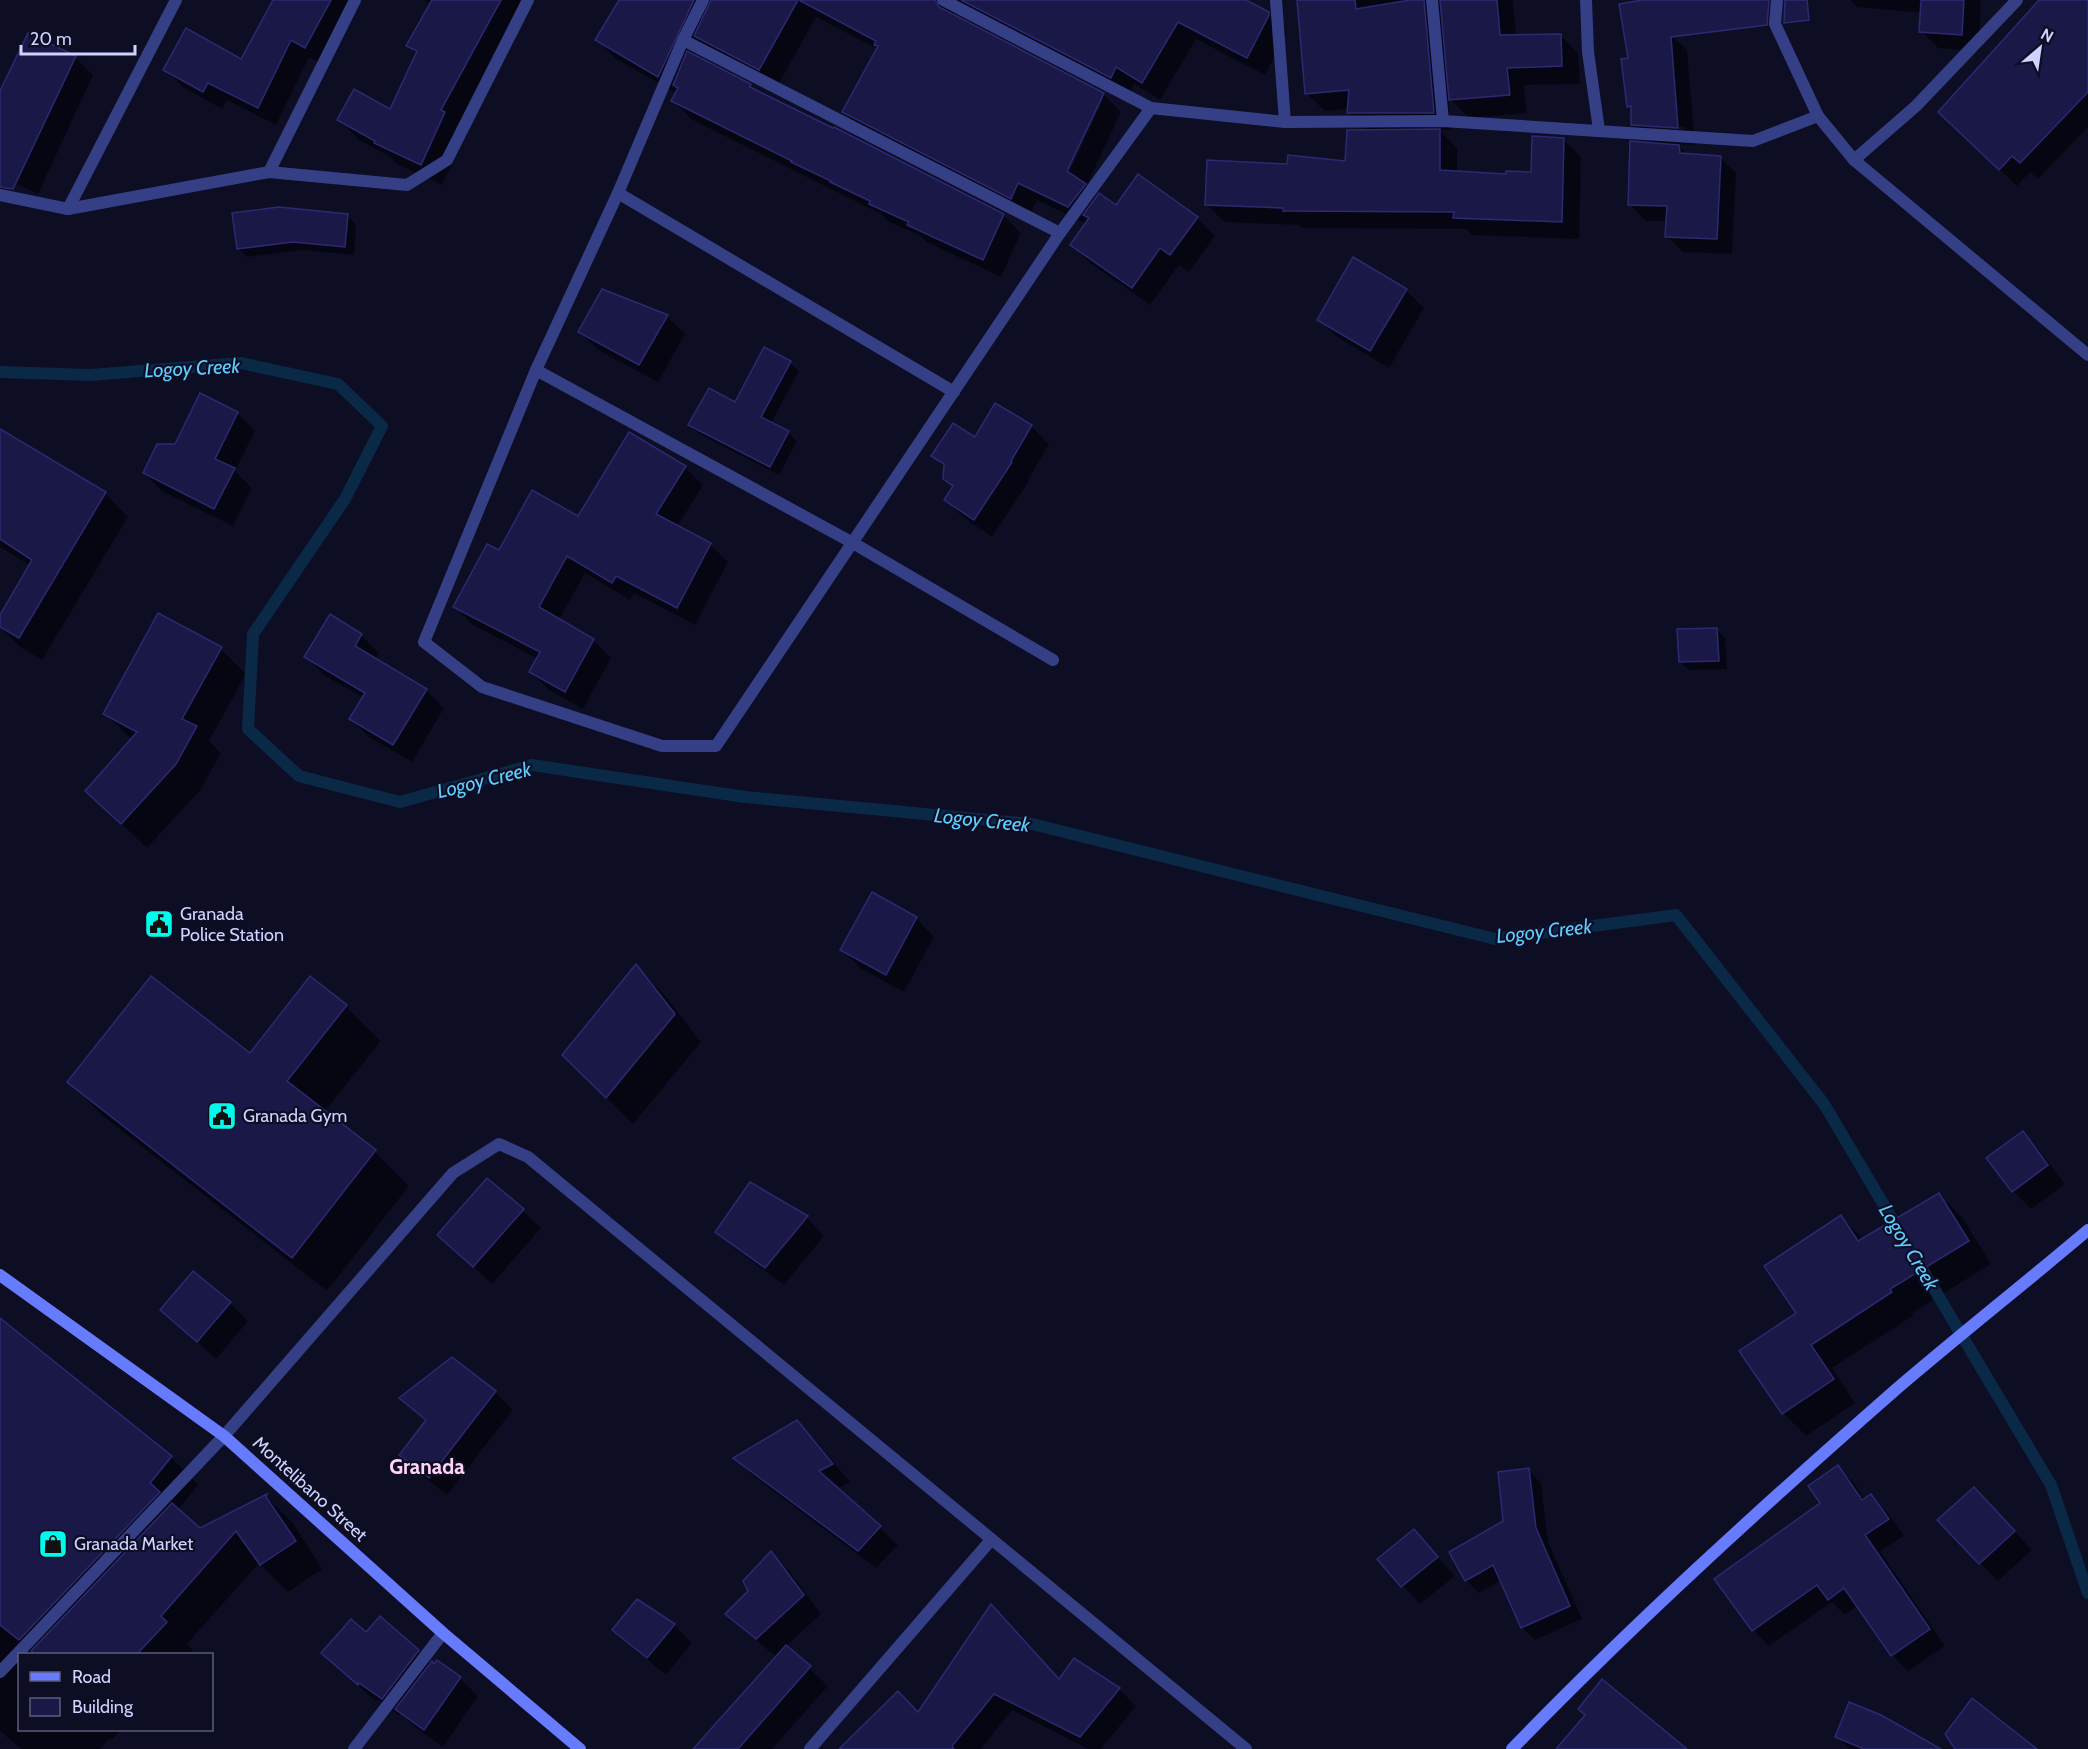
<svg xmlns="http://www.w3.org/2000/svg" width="2088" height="1749" viewBox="0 0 2088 1749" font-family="Cabin,sans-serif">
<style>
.shadow{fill:#0007;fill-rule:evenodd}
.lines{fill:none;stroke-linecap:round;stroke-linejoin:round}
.stream{stroke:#092947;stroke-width:12}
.building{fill:#1a1846;stroke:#2c2973;stroke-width:1.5}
.minor{stroke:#353f85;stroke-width:12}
.secondary{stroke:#677bff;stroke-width:12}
.labels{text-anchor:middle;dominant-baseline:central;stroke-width:4.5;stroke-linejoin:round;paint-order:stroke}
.poi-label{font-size:18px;fill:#d0d2ff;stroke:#0d0d24;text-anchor:start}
.street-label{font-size:18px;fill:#d0d2ff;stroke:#0d0d24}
.water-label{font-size:20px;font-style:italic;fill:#5ecdff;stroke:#0d0d24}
.quarter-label{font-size:21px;font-weight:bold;fill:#ffd2f6;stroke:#0d0d24}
</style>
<rect width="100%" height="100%" fill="#0d0d24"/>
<!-- shadow -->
<g class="shadow">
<path d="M 275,0 L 358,0 L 324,65 L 309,57 L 276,125 L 227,100 L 222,109 L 183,87 L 165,69 L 242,61 Z"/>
<path d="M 424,0 L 533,0 L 465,134 L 442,185 L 397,164 L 391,157 L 359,140 L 339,119 L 391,111 L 417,54 L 408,45 L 431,4 Z"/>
<path d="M 620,0 L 1242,0 L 1268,13 L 1286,31 L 1286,34 L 1265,75 L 1196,39 L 1160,100 L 1134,84 L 1129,95 L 961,9 L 954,14 L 953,16 L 1103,94 L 1121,112 L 1086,187 L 1098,198 L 1117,207 L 1197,218 L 1215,236 L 1189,272 L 1179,265 L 1150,305 L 1090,263 L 1072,245 L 1086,224 L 1037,200 L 1029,216 L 862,130 L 844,112 L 878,49 L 816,17 L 777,87 L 714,54 L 701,41 L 694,57 L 750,85 L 757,92 L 1003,215 L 1021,233 L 1001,277 L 927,242 L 921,236 L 889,222 L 881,214 L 691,119 L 673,101 L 676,93 L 615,58 L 597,40 ZM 1100,99 L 1103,99 L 1066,179 L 1063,177 Z"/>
<path d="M 1299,0 L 1513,0 L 1516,36 L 1560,35 L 1578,53 L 1580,84 L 1524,85 L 1527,113 L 1469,118 L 1448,97 L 1451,130 L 1439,130 L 1457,148 L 1457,172 L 1507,175 L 1532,173 L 1563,139 L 1581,157 L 1579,239 L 1472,235 L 1466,229 L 1302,228 L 1299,225 L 1224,222 L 1206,204 L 1289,165 L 1347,163 L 1367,131 L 1349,113 L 1349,109 L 1325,111 L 1306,93 Z"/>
<path d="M 1850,0 L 1981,0 L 1979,51 L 1938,48 L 1921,31 L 1922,13 L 1857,7 Z"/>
<path d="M 2041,0 L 2088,0 L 2088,127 L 2038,179 L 2030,172 L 2017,186 L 1958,129 Z"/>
<path d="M 1668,32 L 1687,50 L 1695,145 L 1677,144 L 1688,155 L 1720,157 L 1736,173 L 1732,254 L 1683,252 L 1667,236 L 1668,221 L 1646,221 L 1630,205 L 1652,144 L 1632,124 L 1633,111 L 1628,106 L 1629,59 ZM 1649,124 L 1685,127 L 1685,130 L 1649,128 Z"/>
<path d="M 75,57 L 93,75 L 38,194 L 0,176 L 0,94 Z"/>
<path d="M 347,215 L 356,224 L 354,255 L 302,250 L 247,257 L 238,248 Z"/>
<path d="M 1406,290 L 1424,308 L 1389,368 L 1337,337 L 1319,319 Z"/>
<path d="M 667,316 L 685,334 L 658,382 L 598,350 L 580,332 Z"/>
<path d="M 790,362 L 799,371 L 771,423 L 788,432 L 797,441 L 779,475 L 699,434 L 690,425 L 735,404 Z"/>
<path d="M 996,405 L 1031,426 L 1049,444 L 1028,480 L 1029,481 L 992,537 L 964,518 L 946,500 L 954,488 L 945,478 L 945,468 L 933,455 L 975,439 Z"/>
<path d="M 237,413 L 255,431 L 235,471 L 252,488 L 233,526 L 162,491 L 144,473 L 176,446 Z"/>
<path d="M 1,432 L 105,493 L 128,517 L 42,660 L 20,647 L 0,627 L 0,618 L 31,566 L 0,547 Z"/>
<path d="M 685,467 L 703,485 L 677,527 L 710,544 L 728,562 L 695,625 L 634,593 L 630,600 L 585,573 L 559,620 L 593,640 L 611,658 L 583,709 L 549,690 L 531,672 L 538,659 L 473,625 L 455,607 L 500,552 Z"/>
<path d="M 1716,629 L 1725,638 L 1727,669 L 1689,670 L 1680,662 Z"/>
<path d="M 361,635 L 379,653 L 375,660 L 426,690 L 444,708 L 412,762 L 369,737 L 351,719 L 364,698 L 324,675 L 306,656 Z"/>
<path d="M 221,649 L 246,674 L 209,741 L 221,753 L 201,789 L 147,848 L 112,815 L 132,740 L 105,713 Z"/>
<path d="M 916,918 L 934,937 L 904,992 L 860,968 L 842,950 Z"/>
<path d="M 636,967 L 663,993 L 701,1042 L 633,1124 L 564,1055 Z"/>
<path d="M 310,978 L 346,1007 L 381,1041 L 324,1112 L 375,1152 L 409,1186 L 327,1291 L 103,1116 L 69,1082 L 250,1055 Z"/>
<path d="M 2022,1133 L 2040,1151 L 2065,1184 L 2031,1209 L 2013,1191 Z"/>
<path d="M 488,1180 L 541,1228 L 492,1284 L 439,1235 Z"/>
<path d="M 1939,1194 L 1962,1217 L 1991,1264 L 1912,1313 L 1914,1315 L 1832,1368 L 1855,1403 L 1806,1436 L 1783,1413 L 1798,1313 L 1841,1217 L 1864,1240 Z"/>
<path d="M 807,1218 L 824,1236 L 784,1285 L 735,1249 L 717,1231 Z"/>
<path d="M 230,1303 L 248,1321 L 216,1359 L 162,1310 Z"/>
<path d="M 0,1320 L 171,1457 L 198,1485 L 178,1510 L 200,1529 L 266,1496 L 293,1523 L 322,1569 L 288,1592 L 259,1563 L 187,1644 L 193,1650 L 189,1654 L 20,1654 L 20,1730 L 121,1730 L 112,1740 L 110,1738 L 100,1749 L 21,1749 L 0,1731 Z"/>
<path d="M 452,1359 L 495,1392 L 513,1410 L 447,1495 L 419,1473 L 401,1455 L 427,1422 L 402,1399 Z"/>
<path d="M 797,1422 L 815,1440 L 850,1482 L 837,1489 L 898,1545 L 876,1568 L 753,1476 L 735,1459 Z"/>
<path d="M 1838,1467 L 1854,1483 L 1865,1500 L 1871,1496 L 1887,1512 L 1904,1536 L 1880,1551 L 1945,1646 L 1908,1671 L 1892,1655 L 1858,1605 L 1845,1615 L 1832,1602 L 1769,1646 L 1753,1630 L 1822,1503 Z"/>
<path d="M 1528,1470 L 1541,1483 L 1548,1542 L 1582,1619 L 1535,1640 L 1522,1627 L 1501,1580 L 1479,1593 L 1466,1580 L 1504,1522 ZM 1498,1560 L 1500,1562 L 1468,1581 L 1468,1577 Z"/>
<path d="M 1992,1507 L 2032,1550 L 1998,1581 L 1980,1563 Z"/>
<path d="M 1414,1531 L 1455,1576 L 1420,1604 L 1379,1559 Z"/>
<path d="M 771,1553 L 789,1571 L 821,1614 L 786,1646 L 828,1686 L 772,1749 L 702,1749 L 777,1657 L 745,1632 L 727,1614 L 750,1591 Z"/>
<path d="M 991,1606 L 1060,1681 L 1119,1689 L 1136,1706 L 1101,1749 L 1088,1749 L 1012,1710 L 981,1749 L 843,1749 L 919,1715 Z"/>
<path d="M 380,1618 L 431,1664 L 435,1666 L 437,1662 L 460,1678 L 478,1696 L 443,1747 L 415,1727 L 402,1714 L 400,1716 L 378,1700 L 376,1702 L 323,1653 L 366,1634 Z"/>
<path d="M 674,1625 L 692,1643 L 666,1675 L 632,1647 L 614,1629 Z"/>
<path d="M 1836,1736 L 1938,1749 L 1849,1749 Z"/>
</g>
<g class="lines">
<!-- stream -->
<g class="stream">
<path d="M 0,372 L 90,375 L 241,363 L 338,384 L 382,426 L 345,499 L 253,634 L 248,729 L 299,776 L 400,802 L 532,765 L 745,797 L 1032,824 L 1495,939 L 1676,915 L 1824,1104 L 1901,1234"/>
<path d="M 1915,1257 L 2051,1485 L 2088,1593"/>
</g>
</g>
<!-- building -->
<g class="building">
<path d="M 273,0 L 331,0 L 305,48 L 291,40 L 258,108 L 208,83 L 203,92 L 163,70 L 186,28 L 241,59 Z"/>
<path d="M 432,0 L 501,0 L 441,110 L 445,112 L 421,165 L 374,143 L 375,141 L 337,120 L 354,89 L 390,109 L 417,51 L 406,46 Z"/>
<path d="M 619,0 L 694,0 L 658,77 L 595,40 Z"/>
<path d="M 711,0 L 798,0 L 759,70 L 694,36 Z"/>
<path d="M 799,0 L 935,0 L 939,7 L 1104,93 L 1067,171 L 1086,184 L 1068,207 L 1018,183 L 1011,199 L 842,112 L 878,46 L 874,45 L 876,41 Z"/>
<path d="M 961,0 L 1246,0 L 1269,12 L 1269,15 L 1247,58 L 1178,22 L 1142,83 L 1116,67 L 1111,78 Z"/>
<path d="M 1297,0 L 1355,0 L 1356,9 L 1410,0 L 1424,0 L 1434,113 L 1347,113 L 1349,90 L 1305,94 Z"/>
<path d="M 1440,0 L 1497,0 L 1500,35 L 1561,34 L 1562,66 L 1507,68 L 1510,95 L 1449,100 Z"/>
<path d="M 1642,0 L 1769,0 L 1767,25 L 1671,37 L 1678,128 L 1631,125 L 1631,106 L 1627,107 L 1621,59 L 1628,58 L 1619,4 Z"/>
<path d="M 1785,0 L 1807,0 L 1809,20 L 1784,23 Z"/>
<path d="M 1921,0 L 1964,0 L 1962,35 L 1919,32 Z"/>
<path d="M 2039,0 L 2088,0 L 2088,92 L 2020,163 L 2012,156 L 1999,170 L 1938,112 Z"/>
<path d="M 28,33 L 76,56 L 13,189 L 0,187 L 0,91 Z"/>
<path d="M 687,51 L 751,84 L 750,87 L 768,96 L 833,128 L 834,127 L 1004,214 L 983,260 L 907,225 L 909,222 L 869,204 L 870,201 L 830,182 L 831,181 L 791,162 L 792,161 L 671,101 L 678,88 L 673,85 Z"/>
<path d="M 1440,129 L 1440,170 L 1506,174 L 1506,171 L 1531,172 L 1532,136 L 1564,138 L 1562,222 L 1453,218 L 1454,212 L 1283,211 L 1283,208 L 1205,205 L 1207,160 L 1287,164 L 1288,155 L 1345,161 L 1347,130 Z"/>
<path d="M 1630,141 L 1679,145 L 1680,153 L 1721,156 L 1717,239 L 1665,237 L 1667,206 L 1628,205 Z"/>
<path d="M 1138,174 L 1198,217 L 1170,255 L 1160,248 L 1132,288 L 1070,245 L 1089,218 L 1083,215 L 1099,193 L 1116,205 Z"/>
<path d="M 279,207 L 348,214 L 345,247 L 293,242 L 237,249 L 232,213 Z"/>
<path d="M 1353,257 L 1407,289 L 1370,351 L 1317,320 Z"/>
<path d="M 602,289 L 668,315 L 639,365 L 578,332 Z"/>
<path d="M 764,347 L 791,361 L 761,417 L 789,431 L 770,467 L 688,425 L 709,388 L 735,402 Z"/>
<path d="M 200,393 L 238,412 L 215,459 L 235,468 L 214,509 L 143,473 L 157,444 L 175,444 Z"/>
<path d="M 995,403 L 1032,425 L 1011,461 L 1012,462 L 974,520 L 944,500 L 953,486 L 943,479 L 944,464 L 931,456 L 953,423 L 975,437 Z"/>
<path d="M 0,429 L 106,492 L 19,638 L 0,627 L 0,615 L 32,560 L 0,539 Z"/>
<path d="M 629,432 L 686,466 L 656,514 L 711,543 L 677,608 L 616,576 L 612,583 L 567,556 L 539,607 L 594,639 L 565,692 L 529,672 L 540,652 L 453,607 L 487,544 L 499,550 L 532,490 L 578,516 Z"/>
<path d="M 158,613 L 222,647 L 182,719 L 197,726 L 176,764 L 121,824 L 85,791 L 137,732 L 103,714 Z"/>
<path d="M 330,614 L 362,634 L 355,646 L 427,689 L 393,745 L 349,719 L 365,693 L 304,657 Z"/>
<path d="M 1717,628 L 1719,661 L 1679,662 L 1677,629 Z"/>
<path d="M 872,892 L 917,917 L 886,975 L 840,950 Z"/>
<path d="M 636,964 L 675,1014 L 606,1098 L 562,1055 Z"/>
<path d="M 151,976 L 250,1053 L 310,976 L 347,1005 L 287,1081 L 376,1150 L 292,1258 L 67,1082 Z"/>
<path d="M 2023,1131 L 2048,1165 L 2012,1192 L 1986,1158 Z"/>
<path d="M 487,1178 L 524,1209 L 473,1267 L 437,1235 Z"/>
<path d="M 750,1182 L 808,1216 L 765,1268 L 715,1232 Z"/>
<path d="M 1939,1193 L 1969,1241 L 1890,1289 L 1892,1292 L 1811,1345 L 1834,1379 L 1782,1414 L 1739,1351 L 1796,1313 L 1764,1266 L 1841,1215 L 1858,1241 Z"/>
<path d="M 193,1271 L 231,1302 L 197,1342 L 160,1310 Z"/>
<path d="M 0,1318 L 172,1456 L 150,1483 L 160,1492 L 19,1640 L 0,1625 Z"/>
<path d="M 452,1357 L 496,1391 L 429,1478 L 399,1455 L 426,1420 L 399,1398 Z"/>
<path d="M 797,1420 L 833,1464 L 819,1471 L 881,1526 L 858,1551 L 733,1458 Z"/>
<path d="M 1838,1465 L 1862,1500 L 1871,1494 L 1889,1519 L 1865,1535 L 1930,1629 L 1891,1656 L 1844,1588 L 1828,1600 L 1817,1585 L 1752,1631 L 1714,1579 L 1820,1503 L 1808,1486 Z"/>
<path d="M 1529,1468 L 1536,1528 L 1570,1606 L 1521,1628 L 1493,1565 L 1465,1581 L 1449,1552 L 1503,1521 L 1498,1472 Z"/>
<path d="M 1974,1487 L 2015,1531 L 1979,1564 L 1937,1520 Z"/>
<path d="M 267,1494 L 266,1497 L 296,1541 L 260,1565 L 236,1531 L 161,1616 L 167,1622 L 137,1654 L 35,1654 L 31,1651 L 172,1503 L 200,1528 Z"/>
<path d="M 1414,1529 L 1438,1557 L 1401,1587 L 1377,1559 Z"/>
<path d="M 771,1551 L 804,1595 L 756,1639 L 725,1614 L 748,1591 L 743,1581 Z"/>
<path d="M 637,1599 L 675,1624 L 647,1658 L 612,1630 Z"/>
<path d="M 991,1604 L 1059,1679 L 1074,1658 L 1120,1688 L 1080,1737 L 994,1694 L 952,1746 L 954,1749 L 839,1749 L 898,1691 L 918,1712 Z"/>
<path d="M 380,1616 L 419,1650 L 382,1699 L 359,1683 L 358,1685 L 321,1653 L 351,1619 L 366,1632 Z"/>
<path d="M 786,1645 L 811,1666 L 738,1749 L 693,1749 Z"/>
<path d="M 437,1660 L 461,1677 L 424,1730 L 395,1709 L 432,1661 L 434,1664 Z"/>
<path d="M 1602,1679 L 1687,1749 L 1556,1749 L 1585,1715 L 1578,1709 Z"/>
<path d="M 1972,1698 L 2037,1749 L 1955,1749 L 1945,1734 Z"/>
<path d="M 1849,1702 L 1881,1715 L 1941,1749 L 1864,1749 L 1835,1737 Z"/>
</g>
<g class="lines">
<!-- minor -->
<g class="minor">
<path d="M 703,0 L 683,40 L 618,193 L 536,370 L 424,642 L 482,687 L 662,746 L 716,746 L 1060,233"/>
<path d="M 943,0 L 1151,108 L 1285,122 L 1443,121 L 1753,141 L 1818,116"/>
<path d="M 1276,0 L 1285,122"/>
<path d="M 1432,0 L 1443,121"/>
<path d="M 1586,0 L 1588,52 L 1599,130"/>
<path d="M 1777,0 L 1775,24 L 1818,116 L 1854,160 L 2088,355"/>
<path d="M 683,40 L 1060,233 L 1151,108"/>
<path d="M 1854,160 L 1916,106 L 2017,0"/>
<path d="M 269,172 L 355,0"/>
<path d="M 618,193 L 954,392"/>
<path d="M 0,195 L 68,209 L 269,172 L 407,185 L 447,160 L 528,0"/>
<path d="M 68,209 L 176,0"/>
<path d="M 536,370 L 853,543 L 1053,660"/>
<path d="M 0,1672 L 224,1436 L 453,1173 L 499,1144 L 528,1157 L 1246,1749"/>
<path d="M 354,1749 L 443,1633"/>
<path d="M 810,1749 L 991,1540"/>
</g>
<!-- secondary -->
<g class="secondary">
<path d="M 0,1275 L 224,1436 L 443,1633 L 580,1749"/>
<path d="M 1512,1749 C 1633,1624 1762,1507 1893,1392 C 1957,1337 2023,1285 2088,1230"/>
</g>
</g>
<!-- icons -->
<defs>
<g id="civic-square" transform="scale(1.5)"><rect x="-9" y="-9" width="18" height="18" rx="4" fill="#00fbed" stroke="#0d0d24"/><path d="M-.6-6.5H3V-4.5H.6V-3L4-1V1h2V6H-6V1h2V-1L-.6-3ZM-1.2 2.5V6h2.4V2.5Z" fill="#111"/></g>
<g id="shop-square" transform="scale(1.5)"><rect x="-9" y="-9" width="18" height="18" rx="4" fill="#00fbed" stroke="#0d0d24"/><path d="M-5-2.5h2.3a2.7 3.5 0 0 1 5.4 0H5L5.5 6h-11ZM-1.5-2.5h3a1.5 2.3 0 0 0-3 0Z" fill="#111"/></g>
</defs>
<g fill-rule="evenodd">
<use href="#civic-square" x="159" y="924"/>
<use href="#civic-square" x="222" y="1116"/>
<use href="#shop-square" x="53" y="1544"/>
</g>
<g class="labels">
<!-- poi labels -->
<g class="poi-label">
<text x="180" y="914">Granada<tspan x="180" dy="21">Police Station</tspan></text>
<text x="243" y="1116">Granada Gym</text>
<text x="74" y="1544">Granada Market</text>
</g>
<!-- street labels -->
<g class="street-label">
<text transform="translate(310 1489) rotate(42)">Montelibano Street</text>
</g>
<!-- water labels -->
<g class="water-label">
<text transform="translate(192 368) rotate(-3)">Logoy Creek</text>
<text transform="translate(484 780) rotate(-14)">Logoy Creek</text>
<text transform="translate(982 820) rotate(6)">Logoy Creek</text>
<text transform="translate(1544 931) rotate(-6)">Logoy Creek</text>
<text transform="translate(1909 1247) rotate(59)">Logoy Creek</text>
</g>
<!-- quarter labels -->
<g class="quarter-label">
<text x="427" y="1466">Granada</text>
</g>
</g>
<!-- legend -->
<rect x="18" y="1653" width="195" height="78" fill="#0d0d24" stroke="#5b5c7c" stroke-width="1.5"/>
<rect x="30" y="1672" width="30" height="9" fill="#677bff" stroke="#5b5c7c" stroke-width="1.5"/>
<text x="72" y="1683" font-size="18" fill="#d0d2ff">Road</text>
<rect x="30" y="1698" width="30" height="18" fill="#1a1846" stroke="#5b5c7c" stroke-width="1.5"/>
<text x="72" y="1713" font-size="18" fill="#d0d2ff">Building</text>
<!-- north arrow -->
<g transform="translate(2040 48) rotate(29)" stroke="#0d0d24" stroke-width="4.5" paint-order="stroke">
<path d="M0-4.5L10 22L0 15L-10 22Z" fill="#d0d2ff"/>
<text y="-9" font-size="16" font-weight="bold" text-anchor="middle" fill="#d0d2ff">N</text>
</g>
<!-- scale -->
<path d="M21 45v9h114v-9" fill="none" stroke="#d0d2ff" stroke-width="3"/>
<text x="30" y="45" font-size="18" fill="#d0d2ff" stroke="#0d0d24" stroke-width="4.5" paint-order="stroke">20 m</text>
</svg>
